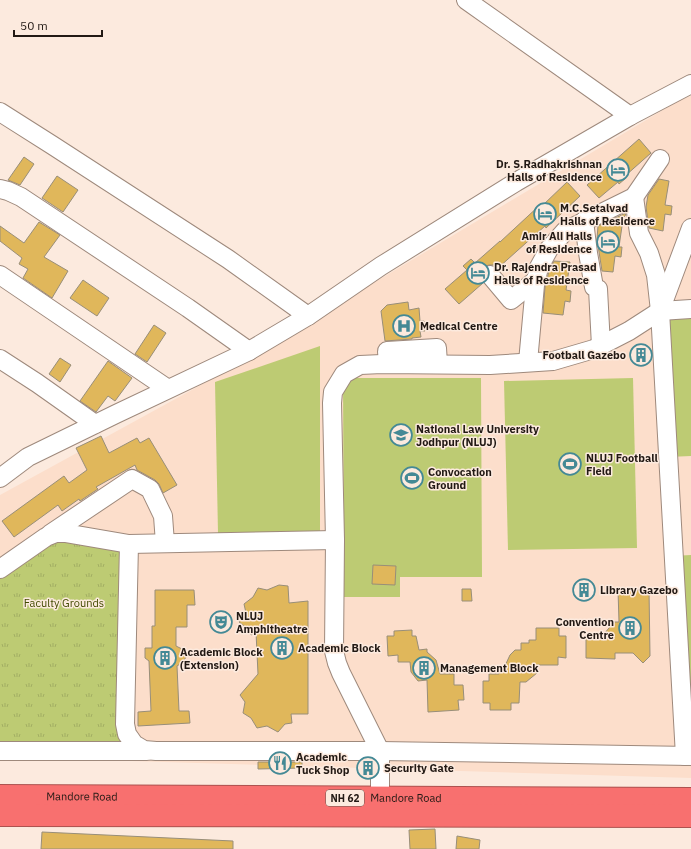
<svg xmlns="http://www.w3.org/2000/svg" width="691" height="849" viewBox="0 0 691 849" font-family="'IBM Plex Sans',sans-serif">
<style>
.built{fill:#fcdecb}
.grass{fill:#bdcb73}
.park{fill:url(#park-tufts)}
.building{fill:#e0b75b;stroke:#988e79}
.lines{fill:none;stroke-linecap:round;stroke-linejoin:round}
.minor-casing{stroke:#9e897c;stroke-width:20}
.highway-casing{stroke:#ad524f;stroke-width:24}
.minor{stroke:#fff;stroke-width:18}
.highway{stroke:#f8706f;stroke-width:22}
.labels{text-anchor:middle;dominant-baseline:central;stroke-width:3;stroke-linejoin:round;paint-order:stroke}
.shield{fill:#fceade;stroke:#635851;stroke-width:1}
.shield-label{font-size:10px;font-weight:bold;fill:#221914}
.poi-label{font-size:11px;font-weight:bold;fill:#221914;stroke:#fceade;text-anchor:start}
.park-label{font-size:11px;fill:#424a00;stroke:#fceade}
.street-label{font-size:11px;fill:#221914;stroke:#fceade}
</style>
<defs>
<pattern id="park-tufts" width="24" height="20" patternUnits="userSpaceOnUse"><rect width="24" height="20" fill="#bdcb73"/><path d="M3 7l-1-3M5 7V3M7 7l1-3M15 17l-1-3M17 17v-4M19 17l1-3" fill="none" stroke="#a2ae63"/></pattern>
</defs>
<rect width="100%" height="100%" fill="#fceade"/>
<!-- built -->
<path class="built" d="M 691,96 L 691,778 L 0,757 L 0,495 L 221,374 L 678,101 Z"/>
<!-- grass -->
<g class="grass">
<path d="M 691,309 L 691,456 L 668,457 L 660,311 Z"/>
<path d="M 320,346 L 320,532 L 218,533 L 215,382 Z"/>
<path d="M 343,378 L 481,378 L 482,577 L 400,577 L 400,597 L 344,597 Z"/>
<path d="M 633,378 L 637,548 L 508,550 L 504,381 Z"/>
<path d="M 691,555 L 691,756 L 672,556 Z"/>
</g>
<!-- park -->
<path class="park" d="M 46,537 L 129,544 L 127,734 L 114,751 L 0,751 L 0,571 Z"/>
<!-- building -->
<g class="building">
<path d="M 639,139 L 651,153 L 625,176 L 626,178 L 619,184 L 618,182 L 599,198 L 587,185 Z"/>
<path d="M 24,157 L 34,164 L 20,185 L 8,180 Z"/>
<path d="M 57,176 L 78,190 L 63,212 L 42,198 Z"/>
<path d="M 659,179 L 669,181 L 665,205 L 672,206 L 671,215 L 665,214 L 663,231 L 649,228 L 646,207 L 648,195 Z"/>
<path d="M 567,182 L 580,196 L 546,228 L 545,226 L 498,268 L 494,265 L 489,265 L 483,267 L 480,271 L 480,276 L 483,283 L 459,304 L 445,289 L 467,270 L 463,266 L 471,259 L 475,263 L 500,241 L 500,242 L 541,204 L 543,205 Z"/>
<path d="M 626,213 L 625,216 L 622,219 L 623,219 L 619,247 L 622,247 L 621,257 L 615,256 L 613,272 L 602,271 L 597,239 L 598,226 Z"/>
<path d="M 39,222 L 60,235 L 44,257 L 68,271 L 52,298 L 23,278 L 28,269 L 19,264 L 22,258 L 0,241 L 0,226 L 24,243 Z"/>
<path d="M 554,261 L 570,262 L 566,290 L 571,291 L 570,302 L 565,301 L 563,315 L 543,313 L 545,287 L 549,271 Z"/>
<path d="M 83,280 L 109,298 L 97,316 L 70,298 Z"/>
<path d="M 408,302 L 409,310 L 419,308 L 420,321 L 424,321 L 425,331 L 420,331 L 421,337 L 412,338 L 412,339 L 385,341 L 381,311 L 387,305 Z"/>
<path d="M 154,325 L 166,333 L 147,362 L 135,354 Z"/>
<circle cx="641" cy="355" r="8"/>
<path d="M 60,358 L 71,365 L 60,382 L 49,374 Z"/>
<path d="M 108,361 L 132,378 L 115,401 L 108,396 L 96,412 L 80,401 Z"/>
<path d="M 101,436 L 109,453 L 137,438 L 140,443 L 149,438 L 177,485 L 163,493 L 159,484 L 155,480 L 137,470 L 135,465 L 96,487 L 98,489 L 80,501 L 79,499 L 62,511 L 58,505 L 14,537 L 2,521 L 64,476 L 69,483 L 87,470 L 76,448 Z"/>
<path d="M 373,565 L 396,566 L 395,585 L 372,584 Z"/>
<path d="M 279,585 L 288,586 L 289,603 L 308,601 L 308,714 L 291,714 L 292,723 L 285,724 L 278,732 L 267,726 L 257,728 L 251,718 L 243,713 L 245,702 L 240,695 L 258,674 L 256,632 L 251,635 L 247,628 L 239,622 L 246,613 L 244,604 L 253,597 L 258,588 L 267,590 Z"/>
<path d="M 462,589 L 471,589 L 472,601 L 462,601 Z"/>
<path d="M 155,590 L 194,590 L 195,605 L 187,605 L 187,627 L 176,627 L 176,646 L 182,649 L 184,651 L 186,657 L 183,662 L 177,666 L 179,711 L 189,711 L 190,723 L 138,726 L 138,712 L 151,711 L 149,661 L 145,658 L 145,648 L 152,648 L 152,626 L 155,626 Z"/>
<path d="M 618,590 L 649,590 L 650,656 L 643,663 L 633,653 L 615,653 L 615,659 L 586,658 L 586,634 L 604,634 L 614,622 L 619,622 Z"/>
<path d="M 536,628 L 559,628 L 559,636 L 566,636 L 566,658 L 558,657 L 558,665 L 537,665 L 537,673 L 526,682 L 520,682 L 519,703 L 511,703 L 511,710 L 490,710 L 490,703 L 483,703 L 483,681 L 489,681 L 489,674 L 499,674 L 499,669 L 504,668 L 510,655 L 515,650 L 521,650 L 521,643 L 529,643 L 529,640 L 536,640 Z"/>
<path d="M 412,630 L 412,636 L 416,636 L 419,650 L 427,649 L 427,652 L 436,660 L 440,674 L 454,674 L 454,685 L 463,685 L 464,700 L 458,700 L 459,710 L 428,712 L 427,680 L 418,681 L 411,672 L 410,662 L 398,662 L 398,655 L 388,656 L 387,636 L 394,636 L 394,631 Z"/>
<path d="M 258,762 L 302,762 L 302,768 L 258,769 Z"/>
<rect x="362" y="762" width="8" height="10"/>
<path d="M 435,829 L 436,849 L 410,849 L 409,830 Z"/>
<path d="M 42,832 L 233,841 L 233,849 L 41,849 Z"/>
<path d="M 457,836 L 480,840 L 479,849 L 456,849 Z"/>
</g>
<g class="lines">
<!-- minor casing -->
<g class="minor-casing">
<g id="minor">
<path d="M 466,0 L 630,116"/>
<path d="M 0,112 L 52,145 L 228,259 L 308,316"/>
<path d="M 0,189 L 8,191 L 21,197 L 188,308 L 249,351"/>
<path d="M 634,197 L 639,233 L 649,253 L 656,275 L 660,311 L 685,756"/>
<path d="M 584,221 L 588,253 L 594,287 L 598,289 L 601,346"/>
<path d="M 0,275 L 168,389"/>
<path d="M 490,275 L 511,300 L 536,280"/>
<path d="M 660,311 L 691,309"/>
<path d="M 0,359 L 37,383 L 95,424"/>
<path d="M 528,362 L 535,285 L 539,267 L 549,249 L 565,231 L 634,197 L 660,159"/>
<path d="M 388,364 L 387,351 L 437,348 L 438,364"/>
<path d="M 0,478 L 28,457 L 116,414 L 249,351 L 308,316 L 381,266 L 516,182 L 630,116 L 691,84"/>
<path d="M 50,534 L 132,479 L 150,489 L 163,516 L 165,543"/>
<path d="M 129,544 L 125,724 L 127,734 L 134,744 L 144,750 L 156,751 L 380,751 L 691,756"/>
<path d="M 0,569 L 46,537 L 56,533 L 65,533 L 129,544 L 335,540"/>
<path d="M 0,751 L 147,751"/>
<path d="M 380,798 L 380,751 L 341,673 L 337,663 L 334,651 L 335,540 L 332,403 L 333,392 L 344,374 L 360,365 L 382,364 L 490,365 L 553,361 L 594,349 L 629,331 L 660,311 L 691,228"/>
</g>
</g>
<!-- highway casing -->
<g class="highway-casing">
<g id="highway">
<path id="s1" d="M 0,796 L 691,799"/>
<path d="M 0,815 L 691,816"/>
</g>
</g>
<!-- minor -->
<use href="#minor" class="minor"/>
<!-- highway -->
<use href="#highway" class="highway"/>
</g>
<!-- icons -->
<defs>
<g id="hotel-ring" transform="scale(1.15)"><circle r="9.5" fill="#fceade" stroke="#448995" stroke-width="1.5"/><path d="M-6-4.5h1.5V1H6V5H4.5V3h-9V5H-6ZM-4 0a1.8 1.8 0 1 1 3.6 0ZM.5 0V-2.5h3Q6-2.5 6 0Z" fill="#448995"/></g>
<g id="hospital-ring" transform="scale(1.15)"><circle r="9.5" fill="#fceade" stroke="#448995" stroke-width="1.5"/><path d="M-5-5h3v3.5h4V-5h3V5h-3V1.5h-4V5h-3Z" fill="#448995"/></g>
<g id="building-ring" transform="scale(1.15)"><circle r="9.5" fill="#fceade" stroke="#448995" stroke-width="1.5"/><path d="M-4-6H4V6H1V3H-1V6H-4ZM-2.5-4.3h1.7v1.8h-1.7ZM.8-4.3h1.7v1.8H.8ZM-2.5-1h1.7V.8h-1.7ZM.8-1h1.7V.8H.8Z" fill="#448995"/></g>
<g id="university-ring" transform="scale(1.15)"><circle r="9.5" fill="#fceade" stroke="#448995" stroke-width="1.5"/><path d="M0-5L7-2L0 1L-7-2ZM-4 1L0 2.5L4 1V4Q0 6-4 4Z" fill="#448995"/></g>
<g id="stadium-ring" transform="scale(1.15)"><circle r="9.5" fill="#fceade" stroke="#448995" stroke-width="1.5"/><path d="M0-5a6.5 5 0 1 0 0 10a6.5 5 0 1 0 0-10ZM-3.5-1.8h7v3.6h-7Z" fill="#448995"/></g>
<g id="theatre-ring" transform="scale(1.15)"><circle r="9.5" fill="#fceade" stroke="#448995" stroke-width="1.5"/><path d="M-5-5.5Q0-4 5-5.5V0Q5 5 0 6Q-5 5-5 0ZM-3.3-2.5H-1v1.5H-3.3ZM1-2.5H3.3v1.5H1ZM-2.8 1Q0 5.5 2.8 1Z" fill="#448995"/></g>
<g id="restaurant-ring" transform="scale(1.15)"><circle r="9.5" fill="#fceade" stroke="#448995" stroke-width="1.5"/><path d="M-5-6h1v4h1v-4h1v4h1v-4h1v5L-1.5 .5V6h-2V.5L-5-1ZM5-6V6H3V1.5H1.5Q1.5-4 5-6Z" fill="#448995"/></g>
</defs>
<g fill-rule="evenodd">
<use href="#hotel-ring" x="618" y="170"/>
<use href="#hotel-ring" x="545" y="214"/>
<use href="#hotel-ring" x="608" y="242"/>
<use href="#hotel-ring" x="478" y="273"/>
<use href="#hospital-ring" x="404" y="326"/>
<use href="#building-ring" x="641" y="355"/>
<use href="#university-ring" x="401" y="435"/>
<use href="#stadium-ring" x="570" y="464"/>
<use href="#stadium-ring" x="412" y="478"/>
<use href="#building-ring" x="584" y="590"/>
<use href="#theatre-ring" x="221" y="622"/>
<use href="#building-ring" x="630" y="628"/>
<use href="#building-ring" x="282" y="648"/>
<use href="#building-ring" x="165" y="658"/>
<use href="#building-ring" x="424" y="668"/>
<use href="#restaurant-ring" x="280" y="763"/>
<use href="#building-ring" x="368" y="768"/>
</g>
<g class="labels">
<!-- shield labels -->
<rect class="shield" x="326" y="790" width="38" height="16" rx="3"/>
<g class="shield-label">
<text x="345" y="798">NH 62</text>
</g>
<!-- poi labels -->
<g class="poi-label">
<text x="602" y="164" text-anchor="end">Dr. S.Radhakrishnan<tspan x="602" dy="13">Halls of Residence</tspan></text>
<text x="560" y="208">M.C.Setalvad<tspan x="560" dy="13">Halls of Residence</tspan></text>
<text x="592" y="236" text-anchor="end">Amir Ali Halls<tspan x="592" dy="13">of Residence</tspan></text>
<text x="494" y="267">Dr. Rajendra Prasad<tspan x="494" dy="13">Halls of Residence</tspan></text>
<text x="420" y="326">Medical Centre</text>
<text x="626" y="355" text-anchor="end">Football Gazebo</text>
<text x="416" y="429">National Law University<tspan x="416" dy="13">Jodhpur (NLUJ)</tspan></text>
<text x="586" y="458">NLUJ Football<tspan x="586" dy="13">Field</tspan></text>
<text x="428" y="472">Convocation<tspan x="428" dy="13">Ground</tspan></text>
<text x="600" y="590">Library Gazebo</text>
<text x="236" y="616">NLUJ<tspan x="236" dy="13">Amphitheatre</tspan></text>
<text x="614" y="622" text-anchor="end">Convention<tspan x="614" dy="13">Centre</tspan></text>
<text x="298" y="648">Academic Block</text>
<text x="180" y="652">Academic Block<tspan x="180" dy="13">(Extension)</tspan></text>
<text x="440" y="668">Management Block</text>
<text x="296" y="757">Academic<tspan x="296" dy="13">Tuck Shop</tspan></text>
<text x="384" y="768">Security Gate</text>
</g>
<!-- park labels -->
<g class="park-label">
<text x="64" y="603">Faculty Grounds</text>
</g>
<!-- street labels -->
<g class="street-label">
<text stroke="none"><textPath href="#s1" startOffset="82">Mandore Road</textPath></text>
<text stroke="none"><textPath href="#s1" startOffset="406">Mandore Road</textPath></text>
</g>
</g>
<!-- scale -->
<path d="M14 30v6h88v-6" fill="none" stroke="#221914" stroke-width="2"/>
<text x="20" y="30" font-size="12" fill="#221914" stroke="#fceade" stroke-width="3" paint-order="stroke">50 m</text>
</svg>
